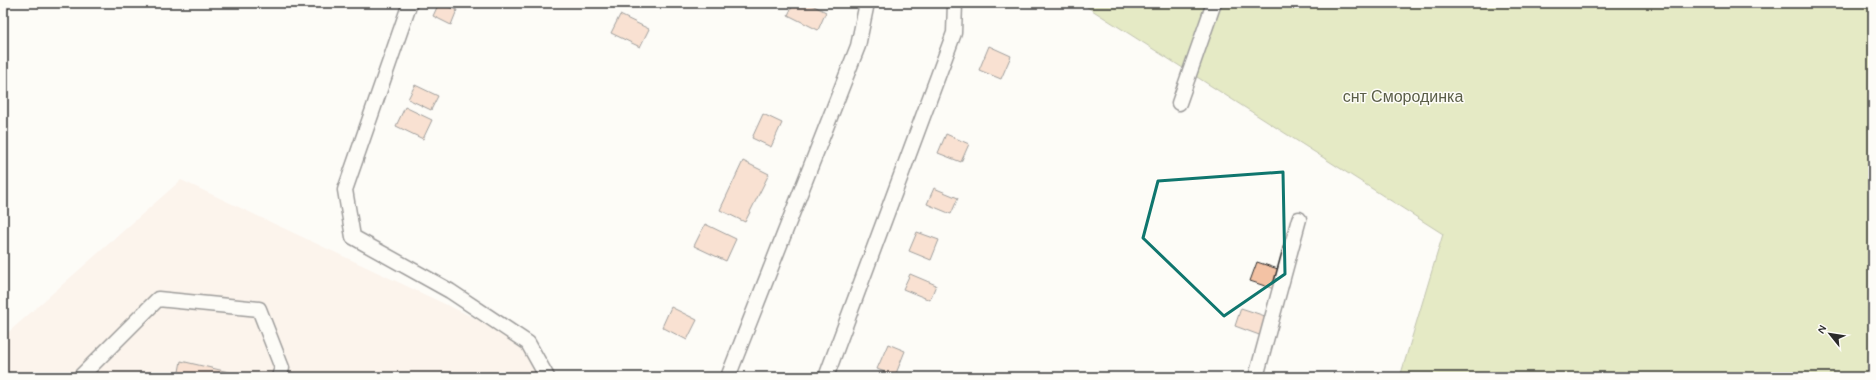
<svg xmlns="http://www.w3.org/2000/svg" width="1876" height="380" viewBox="0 0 1876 380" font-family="Mynerve,sans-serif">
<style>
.built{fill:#faebde}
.green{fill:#c7d487;stroke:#798059}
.building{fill:#f3c2a4;stroke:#2b2b2b}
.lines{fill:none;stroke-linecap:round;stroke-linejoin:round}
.service-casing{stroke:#2b2b2b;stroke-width:17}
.service{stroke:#fdfcf7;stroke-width:14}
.marked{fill:none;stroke:#0f766e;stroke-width:3;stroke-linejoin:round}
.labels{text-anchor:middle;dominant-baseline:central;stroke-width:3;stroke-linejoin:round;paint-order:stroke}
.park-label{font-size:16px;fill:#5a5e47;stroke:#fdfcf7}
</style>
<rect width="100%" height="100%" fill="#fdfcf7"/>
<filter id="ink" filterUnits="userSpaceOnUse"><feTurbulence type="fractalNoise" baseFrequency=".025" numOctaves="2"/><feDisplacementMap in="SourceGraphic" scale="8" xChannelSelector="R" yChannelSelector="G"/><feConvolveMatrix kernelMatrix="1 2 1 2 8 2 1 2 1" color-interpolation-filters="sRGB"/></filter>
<g filter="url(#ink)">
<!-- built -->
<path class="built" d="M 181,180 L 528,343 L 540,377 L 3,377 L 3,337 Z"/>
<!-- green -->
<path class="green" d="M 1081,3 L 1873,3 L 1873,377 L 1400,377 L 1443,234 Z"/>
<!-- building -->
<g class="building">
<path d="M 439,3 L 457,10 L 451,25 L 433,16 Z"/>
<path d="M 794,3 L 808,3 L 826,12 L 818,30 L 788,15 Z"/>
<path d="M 620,15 L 649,29 L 640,47 L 611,33 Z"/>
<path d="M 989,46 L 1011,56 L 1001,79 L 979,70 Z"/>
<path d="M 415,85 L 438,96 L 431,110 L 408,99 Z"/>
<path d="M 405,107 L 432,120 L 423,139 L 396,126 Z"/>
<path d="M 763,114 L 782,123 L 771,147 L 752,138 Z"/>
<path d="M 946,134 L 969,144 L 961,162 L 938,153 Z"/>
<path d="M 743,161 L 769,174 L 745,222 L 720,210 Z"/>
<path d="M 934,188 L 958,198 L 951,214 L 927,204 Z"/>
<path d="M 705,224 L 736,239 L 726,261 L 694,246 Z"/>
<path d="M 917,232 L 939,240 L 931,260 L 909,251 Z"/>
<path d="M 1257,262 L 1281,270 L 1274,289 L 1250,281 Z"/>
<path d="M 910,274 L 936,285 L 930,300 L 903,289 Z"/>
<path d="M 671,307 L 697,320 L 687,340 L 662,327 Z"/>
<path d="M 1241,308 L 1268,317 L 1262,336 L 1235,326 Z"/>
<path d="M 888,344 L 905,351 L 895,376 L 877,369 Z"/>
<path d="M 181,361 L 246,376 L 246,377 L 178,377 Z"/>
</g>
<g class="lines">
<!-- service casing -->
<g class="service-casing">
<g id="service">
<path d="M 410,3 L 345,190 L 353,237 L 450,291 L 528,343 L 547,377"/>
<path d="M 1179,103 L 1214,3"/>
<path d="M 80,377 L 158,299 L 259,309 L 282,368 L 279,377"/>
<path d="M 728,377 L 858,46 L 867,3"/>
<path d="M 826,377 L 954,33 L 955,3"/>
<path d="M 1256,377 L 1299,219"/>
</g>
</g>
<!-- service -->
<use href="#service" class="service"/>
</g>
</g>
<!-- marked area -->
<path d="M0 0H1876V380H0ZM 1283,172 L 1285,274 L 1224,316 L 1143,238 L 1158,181 Z" fill="#fdfcf7" fill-opacity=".55" fill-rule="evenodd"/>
<path class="marked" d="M 1283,172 L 1285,274 L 1224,316 L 1143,238 L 1158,181 Z"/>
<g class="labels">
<!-- park labels -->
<g class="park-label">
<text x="1403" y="97">снт Смородинка</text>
</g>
</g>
<!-- margin -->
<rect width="1876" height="380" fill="none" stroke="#fdfcf7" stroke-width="16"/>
<rect x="8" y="8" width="1860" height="364" fill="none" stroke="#2b2b2b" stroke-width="1.5" filter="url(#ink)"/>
<!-- north arrow -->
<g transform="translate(1830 334) rotate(300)" stroke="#fdfcf7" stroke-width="3" paint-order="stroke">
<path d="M0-3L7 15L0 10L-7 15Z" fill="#2b2b2b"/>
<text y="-6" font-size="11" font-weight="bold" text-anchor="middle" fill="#2b2b2b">N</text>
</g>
</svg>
